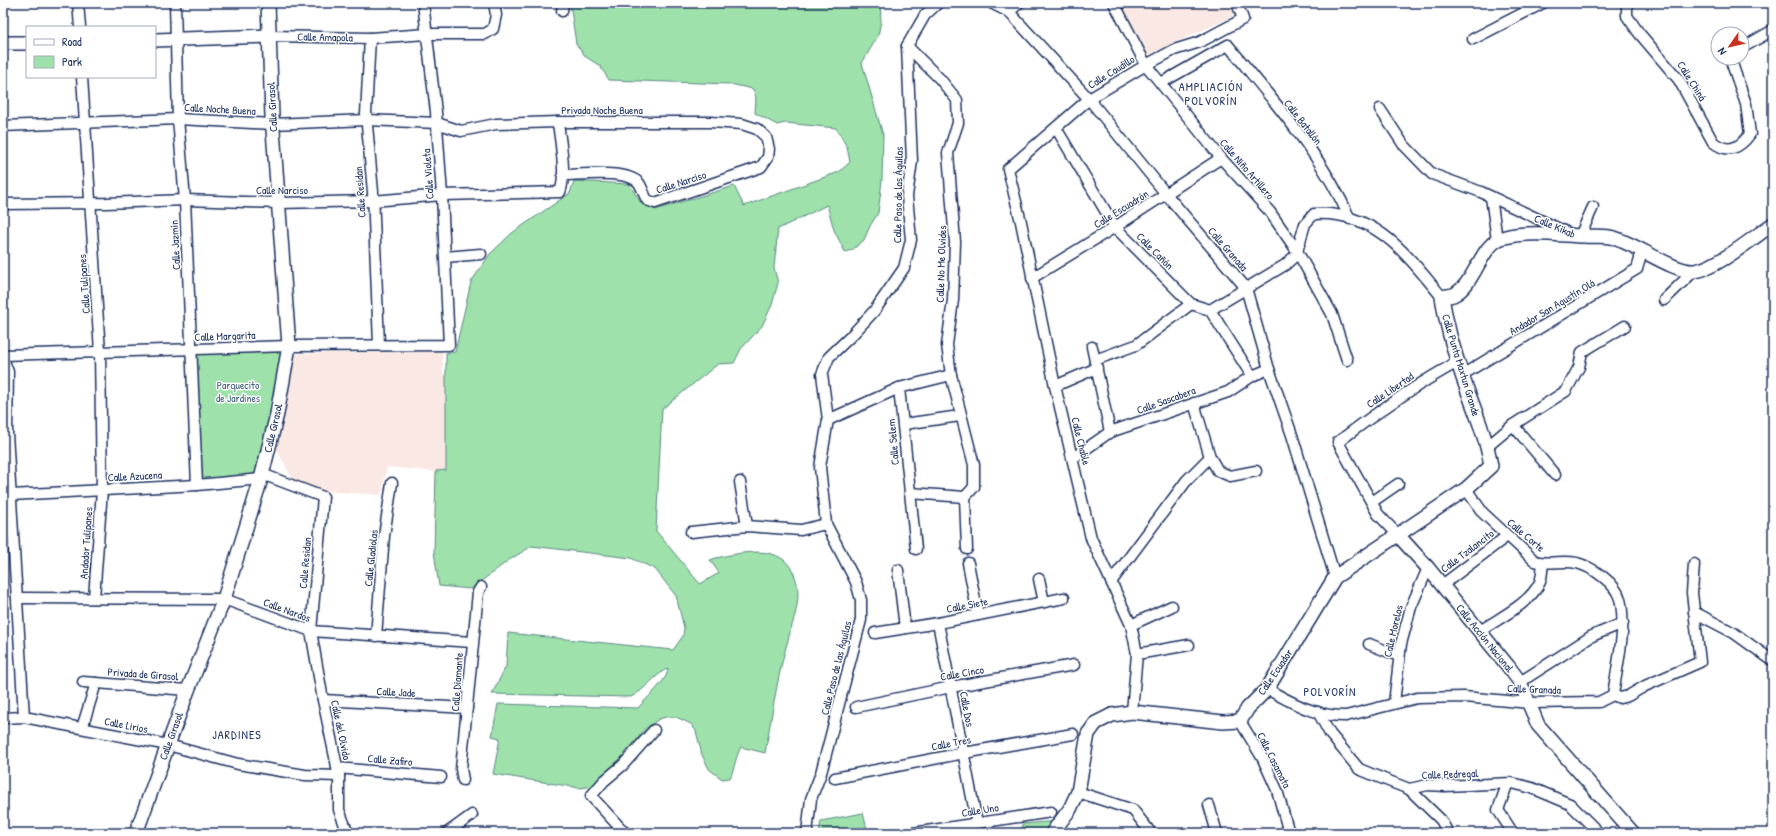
<svg xmlns="http://www.w3.org/2000/svg" width="1776" height="836" viewBox="0 0 1776 836" font-family="'Patrick Hand',sans-serif">
<style>
.built{fill:#f9e8e3}
.green{fill:#9ee1ab;stroke:#5c8884}
.lines{fill:none;stroke-linecap:round;stroke-linejoin:round}
.minor-casing{stroke:#1b2f5e;stroke-width:13}
.tertiary-casing{stroke:#1b2f5e;stroke-width:16}
.minor{stroke:#fff;stroke-width:10}
.tertiary{stroke:#fff;stroke-width:13}
.labels{text-anchor:middle;dominant-baseline:central;stroke-width:3;stroke-linejoin:round;paint-order:stroke}
.street-label{font-size:11px;fill:#1b2f5e;stroke:#fff}
.park-label{font-size:11px;fill:#3c5c71;stroke:#fff}
.neighbourhood-label{font-size:12px;letter-spacing:1px;fill:#1b2f5e;stroke:#fff}
</style>
<rect width="100%" height="100%" fill="#fff"/>
<filter id="ink" filterUnits="userSpaceOnUse"><feTurbulence type="fractalNoise" baseFrequency=".025" numOctaves="2"/><feDisplacementMap in="SourceGraphic" scale="8" xChannelSelector="R" yChannelSelector="G"/><feConvolveMatrix kernelMatrix="1 2 1 2 8 2 1 2 1" color-interpolation-filters="sRGB"/></filter>
<g filter="url(#ink)">
<!-- built -->
<g class="built">
<path d="M 1121,3 L 1231,3 L 1235,15 L 1148,55 Z"/>
<path d="M 442,351 L 443,374 L 453,374 L 448,473 L 387,467 L 381,495 L 324,491 L 293,480 L 274,444 L 294,354 Z"/>
</g>
<!-- green -->
<g class="green">
<path d="M 570,3 L 880,3 L 881,21 L 878,36 L 862,63 L 883,135 L 882,181 L 878,213 L 870,226 L 864,240 L 852,250 L 845,252 L 834,230 L 827,205 L 778,229 L 774,268 L 778,283 L 772,305 L 762,326 L 741,349 L 734,363 L 718,364 L 662,409 L 656,531 L 700,584 L 719,573 L 710,560 L 716,558 C 735,554 766,546 784,560 C 793,567 798,582 798,593 C 798,610 792,624 788,640 C 777,677 772,716 765,753 L 741,747 C 735,758 735,768 730,778 L 722,779 L 709,769 L 702,755 L 696,731 L 691,724 L 676,717 L 666,717 L 659,719 L 645,729 L 624,757 L 594,786 L 580,788 L 493,774 L 500,738 L 492,736 L 498,704 L 638,708 C 647,697 668,681 668,668 C 654,676 645,690 631,697 L 492,694 L 506,666 L 508,633 L 673,650 L 683,636 L 684,628 L 676,596 L 655,569 L 631,558 L 532,546 L 509,560 L 471,589 L 439,586 L 434,552 L 436,471 L 446,470 L 446,353 L 455,352 L 471,282 L 490,254 L 512,233 L 570,193 L 574,181 L 629,184 L 641,203 L 655,210 L 734,186 L 744,206 L 839,172 L 850,162 L 847,147 L 836,128 L 785,123 L 777,125 L 755,113 L 756,97 L 753,89 L 730,84 L 609,80 L 600,66 L 586,57 L 576,44 Z"/>
<path d="M 289,346 L 260,477 L 202,485 L 192,349 Z"/>
<path d="M 863,813 L 867,829 L 849,833 L 819,833 L 821,821 Z"/>
<path d="M 1057,821 L 1049,833 L 1023,833 L 1022,824 Z"/>
</g>
<g class="lines">
<!-- minor casing -->
<g class="minor-casing">
<g id="minor">
<path d="M 78,3 L 80,27"/>
<path d="M 175,3 L 178,119 L 185,200 L 197,485"/>
<path d="M 991,3 L 1009,12 L 1089,99 L 1166,194 L 1246,288 L 1269,369 L 1292,435 L 1335,577"/>
<path d="M 1114,3 L 1146,65 L 1221,158 L 1270,212 L 1297,251 L 1332,314 L 1347,360"/>
<path d="M 1627,3 L 1627,16 L 1639,33 L 1679,80 L 1713,142 C 1728,154 1740,148 1750,134 L 1746,104 L 1730,58"/>
<path d="M 562,11 L 563,3"/>
<path d="M 1009,12 L 1019,3"/>
<path d="M 270,36 L 370,38 L 427,34 L 485,34 L 493,29 L 496,15 L 494,3"/>
<path d="M 370,38 L 366,114 L 373,192 L 379,345"/>
<path d="M 1473,39 L 1543,3"/>
<path d="M 907,46 L 940,79 L 957,100 L 958,123 L 948,153 L 955,242 L 953,300 L 947,345 L 951,375 L 974,465 L 974,487 L 965,497"/>
<path d="M 1742,48 L 1773,30"/>
<path d="M 82,77 L 100,352 L 102,490 L 94,598"/>
<path d="M 1161,83 L 1228,45 C 1272,100 1322,154 1350,219"/>
<path d="M 1380,109 L 1403,144 L 1432,174 L 1481,192 L 1570,234"/>
<path d="M 3,126 L 178,119 L 273,124 L 367,120 L 437,123 L 461,131 L 496,124 L 558,122 L 710,122 L 742,124 L 757,129 L 766,137 L 769,149 L 768,157 L 761,167 L 655,203 L 647,200 C 644,195 642,187 639,183 C 627,169 580,175 563,175"/>
<path d="M 1056,128 L 1115,227 L 1191,304 L 1210,310 L 1252,376"/>
<path d="M 1491,197 L 1497,240"/>
<path d="M 3,204 L 106,203 L 185,200 L 279,203 L 373,201 L 442,195 L 560,192 C 567,175 560,141 558,122"/>
<path d="M 1580,236 L 1593,207"/>
<path d="M 445,257 L 481,254"/>
<path d="M 1032,278 L 1115,227 L 1221,158"/>
<path d="M 1664,300 L 1694,271"/>
<path d="M 1210,310 L 1285,265 L 1296,255 L 1305,224 L 1314,214 C 1375,210 1407,255 1442,297"/>
<path d="M 1092,347 L 1110,432"/>
<path d="M 3,355 L 289,346 L 449,345 L 442,195 L 436,112 L 423,3"/>
<path d="M 3,358 L 8,372 L 7,433 L 24,717"/>
<path d="M 1095,360 L 1136,345 L 1191,304"/>
<path d="M 1462,375 L 1637,269 L 1640,259 L 1640,249"/>
<path d="M 1055,386 L 1097,368"/>
<path d="M 899,388 L 916,549"/>
<path d="M 1194,403 L 1210,457 L 1218,471 L 1230,476 L 1256,471"/>
<path d="M 828,420 L 899,388 L 951,375"/>
<path d="M 904,424 L 960,416"/>
<path d="M 1513,425 L 1555,475"/>
<path d="M 1488,446 L 1513,425 L 1566,391 L 1579,367 L 1582,352 L 1625,326"/>
<path d="M 1073,458 L 1110,432 L 1228,392 L 1252,376 L 1269,369"/>
<path d="M 262,474 L 323,497 L 311,631 L 323,700 L 339,776 L 339,810 L 348,833"/>
<path d="M 740,482 L 747,526"/>
<path d="M 1466,489 L 1483,513 L 1535,561 C 1548,565 1563,560 1577,563 C 1592,567 1616,583 1620,599 C 1627,627 1617,666 1613,695"/>
<path d="M 910,493 L 965,497"/>
<path d="M 11,495 L 197,485 L 261,479"/>
<path d="M 965,497 L 967,549"/>
<path d="M 1372,502 L 1398,484"/>
<path d="M 691,532 L 747,526 L 801,530 L 826,524"/>
<path d="M 1398,535 L 1378,514 L 1338,442 C 1376,413 1416,384 1458,362"/>
<path d="M 968,563 L 978,615"/>
<path d="M 898,570 L 905,628"/>
<path d="M 1039,579 L 1044,602"/>
<path d="M 1111,582 L 1187,480 L 1210,457"/>
<path d="M 1441,586 L 1507,536"/>
<path d="M 17,598 L 224,599 L 311,631 L 472,642"/>
<path d="M 1694,612 L 1734,633 L 1773,661"/>
<path d="M 938,623 L 977,823"/>
<path d="M 1131,625 L 1172,606"/>
<path d="M 1480,631 C 1499,618 1530,604 1540,582 C 1542,577 1542,569 1543,564"/>
<path d="M 875,633 L 938,623 L 1064,598"/>
<path d="M 376,636 L 384,536 L 392,483"/>
<path d="M 1369,644 L 1399,656"/>
<path d="M 1137,654 L 1189,645"/>
<path d="M 83,682 L 188,690"/>
<path d="M 1520,682 L 1592,636 L 1623,623"/>
<path d="M 1267,689 C 1292,703 1317,717 1346,716 L 1417,698 L 1464,697 L 1530,703 L 1599,702 L 1613,695 L 1620,698 L 1628,696 L 1645,686 L 1700,662 L 1692,593 L 1694,564"/>
<path d="M 323,700 L 467,708"/>
<path d="M 1394,703 L 1401,644 L 1411,607 L 1428,568"/>
<path d="M 856,707 L 951,687 L 1074,665"/>
<path d="M 1132,712 L 1137,654 L 1131,625 L 1091,538 L 1055,386 L 1021,222 L 1008,169 L 1089,99 L 1146,65 L 1174,50 L 1200,42 L 1243,19 L 1237,3"/>
<path d="M 1318,712 L 1330,734 L 1359,769 L 1381,778 L 1409,789 L 1428,785 L 1445,786 L 1512,783 L 1532,788 L 1570,804 L 1599,833"/>
<path d="M 3,718 L 24,717 L 168,745 L 238,764 L 305,775 L 339,776"/>
<path d="M 1240,721 L 1263,759 L 1277,790 L 1289,833"/>
<path d="M 82,728 L 96,683"/>
<path d="M 337,768 L 441,777"/>
<path d="M 835,778 L 964,753 L 1073,734"/>
<path d="M 463,780 L 461,769 L 478,592 L 481,587"/>
<path d="M 1507,785 L 1498,810 L 1513,833"/>
<path d="M 1409,789 L 1441,820 L 1448,833"/>
<path d="M 1078,792 L 1133,810 L 1151,833"/>
<path d="M 1209,805 L 1217,833"/>
<path d="M 447,833 L 472,815"/>
<path d="M 625,833 L 591,796 L 604,781 L 623,765 L 654,730"/>
<path d="M 807,833 L 811,799 L 821,773 L 861,620 L 861,600 L 856,582 L 826,524 L 820,467 L 828,420 L 822,374 L 829,357 L 851,336 L 875,310 L 904,268 L 911,240 L 907,196 L 912,161 L 907,46 L 925,15 L 938,3"/>
<path d="M 913,833 L 1051,812"/>
</g>
</g>
<!-- tertiary casing -->
<g class="tertiary-casing">
<g id="tertiary">
<path d="M 155,40 L 270,36"/>
<path d="M 3,43 L 27,43"/>
<path d="M 1398,535 L 1428,568 L 1508,666 L 1520,682 L 1538,725 L 1633,833"/>
<path d="M 136,833 L 188,690 L 224,599 L 261,479 L 277,414 L 289,346 L 272,116 L 268,3"/>
<path d="M 1052,833 L 1070,809 L 1078,792 L 1088,734 L 1096,723 L 1112,715 L 1132,712 L 1223,722 L 1240,721 L 1248,708 L 1267,689 L 1335,577 L 1466,489 L 1491,466 C 1486,435 1473,407 1463,378 C 1454,352 1446,324 1442,297 C 1445,296 1450,296 1453,295 C 1476,285 1480,242 1505,237 C 1531,231 1557,235 1584,236 C 1593,237 1605,235 1614,238 C 1636,244 1675,273 1695,271 C 1717,268 1754,237 1773,224"/>
</g>
</g>
<!-- minor -->
<use href="#minor" class="minor"/>
<!-- tertiary -->
<use href="#tertiary" class="tertiary"/>
</g>
</g>
<g class="labels">
<!-- street labels -->
<g class="street-label">
<text transform="translate(325 37) rotate(1)">Calle Amapola</text>
<text transform="translate(1111 72) rotate(-32)">Calle Caudillo</text>
<text transform="translate(1692 81) rotate(58)">Calle Chiná</text>
<text transform="translate(272 107) rotate(-93)">Calle Girasol</text>
<text transform="translate(220 109) rotate(3)">Calle Noche Buena</text>
<text x="602" y="110">Privada Noche Buena</text>
<text transform="translate(1303 122) rotate(52)">Calle Batallón</text>
<text transform="translate(1247 169) rotate(49)">Calle Niño Artillero</text>
<text transform="translate(428 174) rotate(-94)">Calle Violeta</text>
<text transform="translate(681 182) rotate(-18)">Calle Narciso</text>
<text x="282" y="190">Calle Narciso</text>
<text transform="translate(360 192) rotate(-94)">Calle Residan</text>
<text transform="translate(898 195) rotate(-89)">Calle Paso de las Águilas</text>
<text transform="translate(1121 209) rotate(-32)">Calle Escuadrón</text>
<text transform="translate(1555 226) rotate(23)">Calle Kikab</text>
<text transform="translate(175 245) rotate(-93)">Calle Jazmín</text>
<text transform="translate(1228 249) rotate(49)">Calle Granada</text>
<text transform="translate(1155 251) rotate(45)">Calle Cañón</text>
<text transform="translate(941 264) rotate(-88)">Calle No Me Olvides</text>
<text transform="translate(84 284) rotate(-94)">Calle Tulipanes</text>
<text transform="translate(1552 307) rotate(-31)">Andador San Agustín Olá</text>
<text transform="translate(225 336) rotate(-2)">Calle Margarita</text>
<text transform="translate(1461 365) rotate(73)">Calle Punta Maxtun Grande</text>
<text transform="translate(1390 390) rotate(-34)">Calle Libertad</text>
<text transform="translate(1166 400) rotate(-20)">Calle Sascabera</text>
<text transform="translate(273 428) rotate(-77)">Calle Girasol</text>
<text transform="translate(1081 441) rotate(76)">Calle Chable</text>
<text transform="translate(893 442) rotate(-95)">Calle Selem</text>
<text transform="translate(135 476) rotate(-3)">Calle Azucena</text>
<text transform="translate(1526 535) rotate(40)">Calle Corte</text>
<text transform="translate(86 543) rotate(-86)">Andador Tulipanes</text>
<text transform="translate(1467 551) rotate(-37)">Calle Tzalancito</text>
<text transform="translate(371 558) rotate(-84)">Calle Gladiolas</text>
<text transform="translate(305 563) rotate(-85)">Calle Residan</text>
<text transform="translate(967 605) rotate(-11)">Calle Siete</text>
<text transform="translate(287 610) rotate(20)">Calle Nardos</text>
<text transform="translate(1393 631) rotate(-77)">Calle Morelos</text>
<text transform="translate(1485 638) rotate(51)">Calle Acción Nacional</text>
<text transform="translate(836 668) rotate(-76)">Calle Paso de las Águilas</text>
<text transform="translate(1275 672) rotate(-56)">Calle Ecuador</text>
<text transform="translate(962 673) rotate(-10)">Calle Cinco</text>
<text transform="translate(143 674) rotate(4)">Privada de Girasol</text>
<text transform="translate(457 682) rotate(-86)">Calle Diamante</text>
<text transform="translate(1534 689) rotate(2)">Calle Granada</text>
<text transform="translate(396 692) rotate(3)">Calle Jade</text>
<text transform="translate(967 709) rotate(79)">Calle Dos</text>
<text transform="translate(126 725) rotate(11)">Calle Lirios</text>
<text transform="translate(341 730) rotate(78)">Calle del Olvido</text>
<text transform="translate(171 736) rotate(-70)">Calle Girasol</text>
<text transform="translate(951 743) rotate(-11)">Calle Tres</text>
<text transform="translate(390 760) rotate(5)">Calle Zafiro</text>
<text transform="translate(1274 760) rotate(63)">Calle Casamata</text>
<text transform="translate(1450 774) rotate(-2)">Calle Pedregal</text>
<text transform="translate(980 810) rotate(-9)">Calle Uno</text>
</g>
<!-- park labels -->
<g class="park-label">
<text x="238" y="385">Parquecito<tspan x="238" dy="13">de Jardines</tspan></text>
</g>
<!-- neighbourhood labels -->
<g class="neighbourhood-label">
<text x="1211" y="86">AMPLIACIÓN<tspan x="1211" dy="14">POLVORÍN</tspan></text>
<text x="1330" y="691">POLVORÍN</text>
<text x="237" y="734">JARDINES</text>
</g>
</g>
<!-- margin -->
<rect width="1776" height="836" fill="none" stroke="#fff" stroke-width="16"/>
<rect x="8" y="8" width="1760" height="820" fill="none" stroke="#1b2f5e" stroke-width="1.5" filter="url(#ink)"/>
<!-- legend -->
<rect x="26" y="26" width="130" height="52" fill="#ffffff" stroke="#a4acbf"/>
<rect x="34" y="39" width="20" height="6" fill="#ffffff" stroke="#a4acbf"/>
<text x="62" y="46" font-size="12" fill="#1b2f5e">Road</text>
<rect x="34" y="56" width="20" height="12" fill="#9ee1ab" stroke="#a4acbf"/>
<text x="62" y="66" font-size="12" fill="#1b2f5e">Park</text>
<!-- north arrow -->
<g transform="translate(1730 46) rotate(236)"><circle r="19" fill="#ffffff" stroke="#a4acbf"/>
<path d="M0-3L7 15L0 10L-7 15Z" fill="#c8321e"/>
<text y="-6" font-size="11" font-weight="bold" text-anchor="middle" fill="#1b2f5e">N</text>
</g>
</svg>
